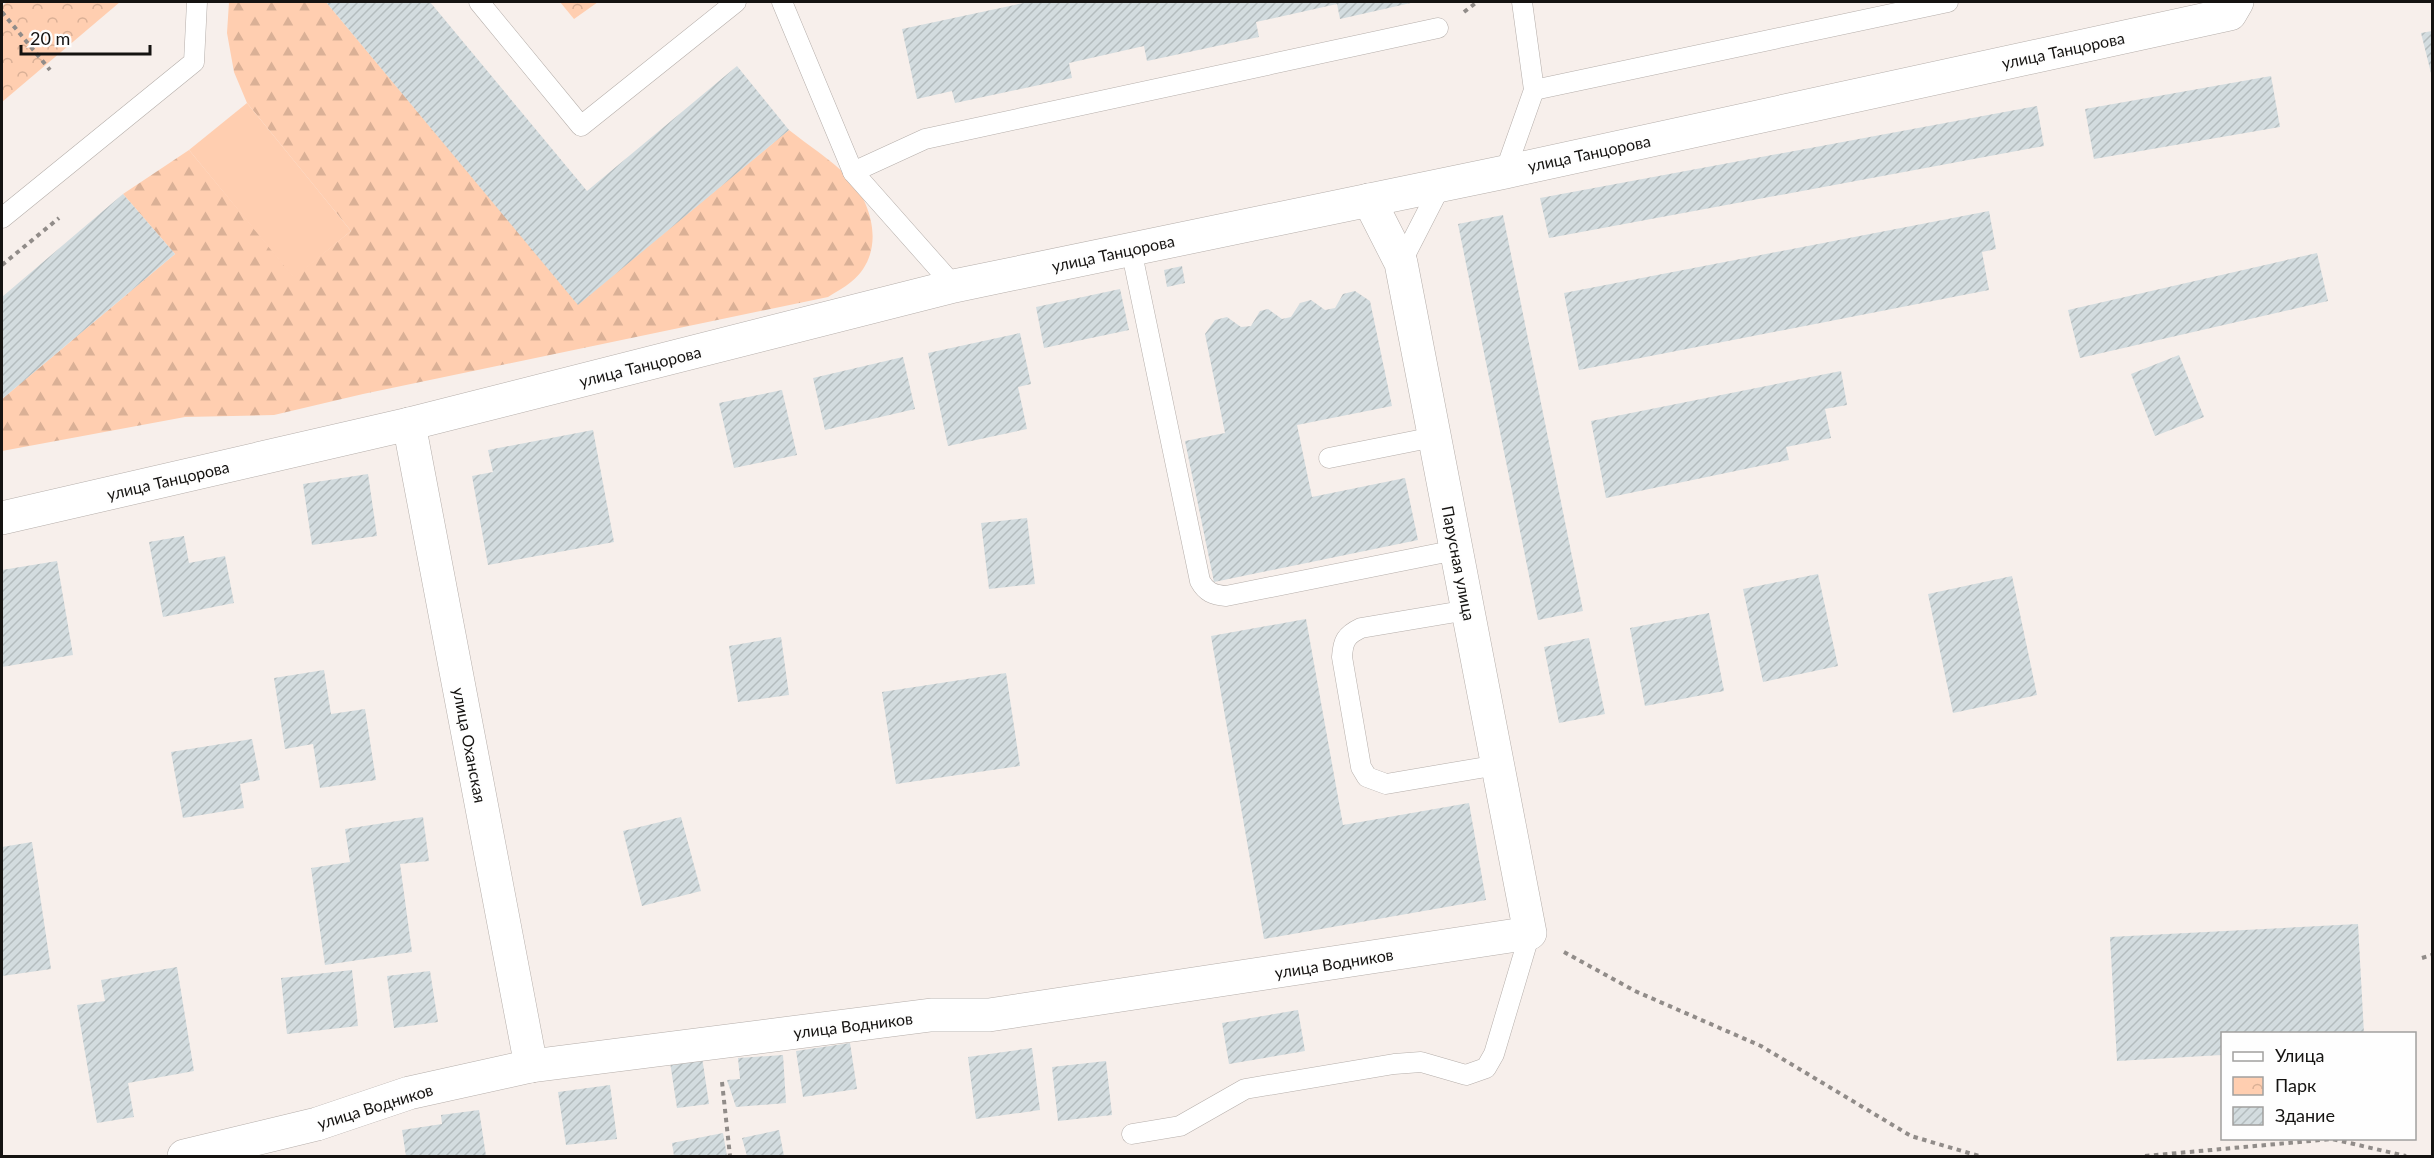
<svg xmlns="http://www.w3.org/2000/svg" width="2434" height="1158" viewBox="0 0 2434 1158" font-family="Lato,sans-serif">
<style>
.forest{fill:url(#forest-firs)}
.park{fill:url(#park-crowns)}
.pitch{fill:#ffceb0}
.building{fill:url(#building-hatch)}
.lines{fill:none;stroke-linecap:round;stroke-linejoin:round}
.service-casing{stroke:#b5aeaa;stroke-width:21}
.minor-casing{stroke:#b5aeaa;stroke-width:34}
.path{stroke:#918c89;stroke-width:4;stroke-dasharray:4.5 4.5;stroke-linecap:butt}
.service{stroke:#fff;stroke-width:20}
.minor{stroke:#fff;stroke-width:33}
.labels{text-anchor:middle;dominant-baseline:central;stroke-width:4.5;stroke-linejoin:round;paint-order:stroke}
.street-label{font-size:16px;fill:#151311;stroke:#fefefe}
</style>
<defs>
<pattern id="forest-firs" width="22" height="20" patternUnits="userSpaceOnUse" patternTransform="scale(1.5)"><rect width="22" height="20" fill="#ffceb0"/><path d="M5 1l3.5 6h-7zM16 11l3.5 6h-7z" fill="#dab096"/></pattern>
<pattern id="park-crowns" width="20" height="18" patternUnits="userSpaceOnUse" patternTransform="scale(1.5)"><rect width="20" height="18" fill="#ffceb0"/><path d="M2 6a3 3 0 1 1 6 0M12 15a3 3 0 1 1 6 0" fill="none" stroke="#dab096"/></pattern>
<pattern id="building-hatch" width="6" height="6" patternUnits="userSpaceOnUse" patternTransform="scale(1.5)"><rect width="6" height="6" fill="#d3dcdf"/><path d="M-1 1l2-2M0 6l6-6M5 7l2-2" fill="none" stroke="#b4bcbe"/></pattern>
</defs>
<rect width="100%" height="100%" fill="#f7efeb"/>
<!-- forest -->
<path class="forest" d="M 229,2 L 326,2 L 578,304 L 789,130 C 808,145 830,159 847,176 C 874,204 886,254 851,282 C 844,288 835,292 828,297 L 363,394 L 274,415 L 185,417 L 2,451 L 2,399 L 175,254 L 123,194 L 189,150 L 294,277 L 351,231 L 247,103 L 234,72 L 227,33 Z"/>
<!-- park -->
<g class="park">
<path d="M 7,2 L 120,2 L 2,102 L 2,6 Z"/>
<path d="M 560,2 L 598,2 L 574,19 Z"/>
</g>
<!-- pitch -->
<path class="pitch" d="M 247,103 L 351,231 L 294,278 L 189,150 Z"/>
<!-- building -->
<g class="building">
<path d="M 326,2 L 430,2 L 587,191 L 737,66 L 789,130 L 578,305 Z"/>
<path d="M 1028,2 L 1415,2 L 1340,19 L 1337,4 L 1256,22 L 1259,37 L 1147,61 L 1144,46 L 1069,63 L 1072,78 L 955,103 L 952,91 L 917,99 L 902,29 Z"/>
<path d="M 2432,31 L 2432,77 L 2421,33 Z"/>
<path d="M 2271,76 L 2280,127 L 2094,159 L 2085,109 Z"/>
<path d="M 2037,106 L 2044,146 L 1549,238 L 1540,198 Z"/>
<path d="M 123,194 L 175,254 L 2,399 L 2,297 Z"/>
<path d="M 1989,211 L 1996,249 L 1982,252 L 1989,290 L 1579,370 L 1564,293 Z"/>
<path d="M 1503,215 L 1583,611 L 1538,620 L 1458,224 Z"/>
<path d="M 2317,253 L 2328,301 L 2080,358 L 2068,310 Z"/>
<path d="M 1182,266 L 1185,283 L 1167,287 L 1164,270 Z"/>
<path d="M 1120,289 L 1129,330 L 1044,348 L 1036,307 Z"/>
<path d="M 1355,291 L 1370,301 L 1392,406 L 1297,425 L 1312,497 L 1405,478 L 1418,540 L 1214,582 L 1185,441 L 1225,433 L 1205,334 L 1215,320 L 1227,317 L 1241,327 L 1251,326 L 1260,311 L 1268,309 L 1282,319 L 1291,317 L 1300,303 L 1311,300 L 1325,310 L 1335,308 L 1343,294 Z"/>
<path d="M 1020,333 L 1031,384 L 1018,387 L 1027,429 L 948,446 L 928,353 Z"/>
<path d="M 2179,355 L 2204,417 L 2155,436 L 2131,374 Z"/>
<path d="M 903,357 L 915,409 L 825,430 L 813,378 Z"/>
<path d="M 1841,371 L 1847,405 L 1825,409 L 1831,438 L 1786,447 L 1789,460 L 1606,498 L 1591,421 Z"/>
<path d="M 782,390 L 797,455 L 734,468 L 719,403 Z"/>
<path d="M 593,430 L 614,542 L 488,565 L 472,476 L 493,472 L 488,450 Z"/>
<path d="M 368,474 L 377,536 L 312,545 L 303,484 Z"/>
<path d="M 1027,518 L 1035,584 L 989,589 L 981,523 Z"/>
<path d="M 184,536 L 189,563 L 225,556 L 234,603 L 163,617 L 149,542 Z"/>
<path d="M 57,561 L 73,655 L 2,667 L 2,570 Z"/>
<path d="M 1818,574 L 1838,666 L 1763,682 L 1743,589 Z"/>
<path d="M 2012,576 L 2037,695 L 1953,713 L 1928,594 Z"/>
<path d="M 1709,613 L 1724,691 L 1645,706 L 1630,628 Z"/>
<path d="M 1306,619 L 1343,825 L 1469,803 L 1486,900 L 1264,939 L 1211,636 Z"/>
<path d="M 781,637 L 789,695 L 738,702 L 729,646 Z"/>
<path d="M 1589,638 L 1605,714 L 1559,723 L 1544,647 Z"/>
<path d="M 324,670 L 331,714 L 365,709 L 376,780 L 320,788 L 313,744 L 285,749 L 274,678 Z"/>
<path d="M 1006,673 L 1020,766 L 896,784 L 882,692 Z"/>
<path d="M 252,739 L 260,780 L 240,784 L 244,808 L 183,818 L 171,752 Z"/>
<path d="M 423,817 L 429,861 L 400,864 L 412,952 L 325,965 L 311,868 L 350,862 L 345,829 Z"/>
<path d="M 681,817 L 701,891 L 642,906 L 623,831 Z"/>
<path d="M 32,842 L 51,969 L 2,976 L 2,847 Z"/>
<path d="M 2358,924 L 2364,1034 L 2222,1034 L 2222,1055 L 2117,1061 L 2110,937 Z"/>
<path d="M 177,967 L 194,1071 L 128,1083 L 134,1117 L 97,1123 L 77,1005 L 105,1001 L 101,980 Z"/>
<path d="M 352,970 L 358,1026 L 287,1034 L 281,978 Z"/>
<path d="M 430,971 L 438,1022 L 394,1028 L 387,976 Z"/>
<path d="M 1298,1010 L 1305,1051 L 1229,1064 L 1222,1023 Z"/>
<path d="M 850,1043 L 857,1089 L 803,1097 L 796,1051 Z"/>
<path d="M 1032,1048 L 1040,1110 L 976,1119 L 968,1057 Z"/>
<path d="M 783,1055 L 786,1103 L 736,1107 L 727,1080 L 740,1079 L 738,1058 Z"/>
<path d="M 702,1057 L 709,1104 L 677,1108 L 670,1062 Z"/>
<path d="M 1106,1061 L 1112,1115 L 1058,1121 L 1052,1067 Z"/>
<path d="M 610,1085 L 617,1139 L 566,1145 L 558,1092 Z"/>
<path d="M 479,1110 L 486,1156 L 406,1156 L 402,1130 L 442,1124 L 441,1115 Z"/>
<path d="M 779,1130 L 784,1156 L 747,1156 L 742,1138 Z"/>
<path d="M 723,1133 L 727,1156 L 674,1156 L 672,1143 Z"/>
</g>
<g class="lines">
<!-- service casing -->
<g class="service-casing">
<g id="service">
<path d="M 479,2 L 581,126 L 736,2"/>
<path d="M 782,2 L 853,172 L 954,286"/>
<path d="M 1534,90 L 1948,2"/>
<path d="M 853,172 L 925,139 L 1438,28"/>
<path d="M 1505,172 L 1534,90 L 1522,2"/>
<path d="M 2,218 L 194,62 L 197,2"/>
<path d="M 1131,249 L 1200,581 C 1206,592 1213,595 1226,596 L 1456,550"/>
<path d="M 1401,263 L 1441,185"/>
<path d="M 1329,458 L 1434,437"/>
<path d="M 1468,610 L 1361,628 C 1346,635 1343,641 1342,657 L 1361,767 L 1367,777 L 1386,784 L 1498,765"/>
<path d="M 1132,1134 L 1180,1126 L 1245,1089 L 1394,1064 L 1421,1062 L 1466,1075 L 1486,1068 L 1494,1054 L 1530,933"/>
</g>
</g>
<!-- minor casing -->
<g class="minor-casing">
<g id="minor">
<path d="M 409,424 L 531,1066"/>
<path d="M 2,518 L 409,424 L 954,286 L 1505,172 L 2230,14 L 2237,2"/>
<path d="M 184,1156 L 317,1124 L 409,1093 L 531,1066 L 931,1015 L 989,1015 L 1530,933 L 1401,263 L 1369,200"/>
</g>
</g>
<!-- path -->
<g class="path">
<path d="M 2,12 L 50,70"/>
<path d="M 1464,12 L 1477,2"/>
<path d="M 2,265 L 59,218"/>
<path d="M 1564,952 L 1635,991 L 1761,1046 L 1911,1136 L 1979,1156"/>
<path d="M 2422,958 L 2432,955"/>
<path d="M 722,1082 L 730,1156"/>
<path d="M 2145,1156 L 2332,1139 L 2406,1156"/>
</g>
<!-- service -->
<use href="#service" class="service"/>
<!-- minor -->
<use href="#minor" class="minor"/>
</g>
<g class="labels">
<!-- street labels -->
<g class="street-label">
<text transform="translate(2063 50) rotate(-12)">улица Танцорова</text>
<text transform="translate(1589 153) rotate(-12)">улица Танцорова</text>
<text transform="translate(1113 253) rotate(-12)">улица Танцорова</text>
<text transform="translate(640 366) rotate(-14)">улица Танцорова</text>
<text transform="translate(168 480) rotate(-13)">улица Танцорова</text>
<text transform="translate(1459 563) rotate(79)">Парусная улица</text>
<text transform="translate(470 745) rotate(79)">улица Оханская</text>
<text transform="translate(1334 963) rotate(-9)">улица Водников</text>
<text transform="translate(853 1025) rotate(-7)">улица Водников</text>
<text transform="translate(375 1106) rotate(-17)">улица Водников</text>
</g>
</g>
<!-- border -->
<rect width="2434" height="1158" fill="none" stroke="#151311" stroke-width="6"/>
<!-- legend -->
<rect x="2221" y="1032" width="195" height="108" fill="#fefefe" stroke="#a1a09f" stroke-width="1.5"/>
<rect x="2233" y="1052" width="30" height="9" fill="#ffffff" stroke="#a1a09f" stroke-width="1.5"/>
<text x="2275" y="1062" font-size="18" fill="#151311">Улица</text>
<rect x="2233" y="1077" width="30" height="18" fill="url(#park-crowns)" stroke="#a1a09f" stroke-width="1.5"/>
<text x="2275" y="1092" font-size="18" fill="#151311">Парк</text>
<rect x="2233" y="1107" width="30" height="18" fill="url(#building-hatch)" stroke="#a1a09f" stroke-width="1.5"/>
<text x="2275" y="1122" font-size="18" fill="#151311">Здание</text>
<!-- scale -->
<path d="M21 45v9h129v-9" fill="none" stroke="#151311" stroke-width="3"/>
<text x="30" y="45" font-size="18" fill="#151311" stroke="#fefefe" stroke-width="4.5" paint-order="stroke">20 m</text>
</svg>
